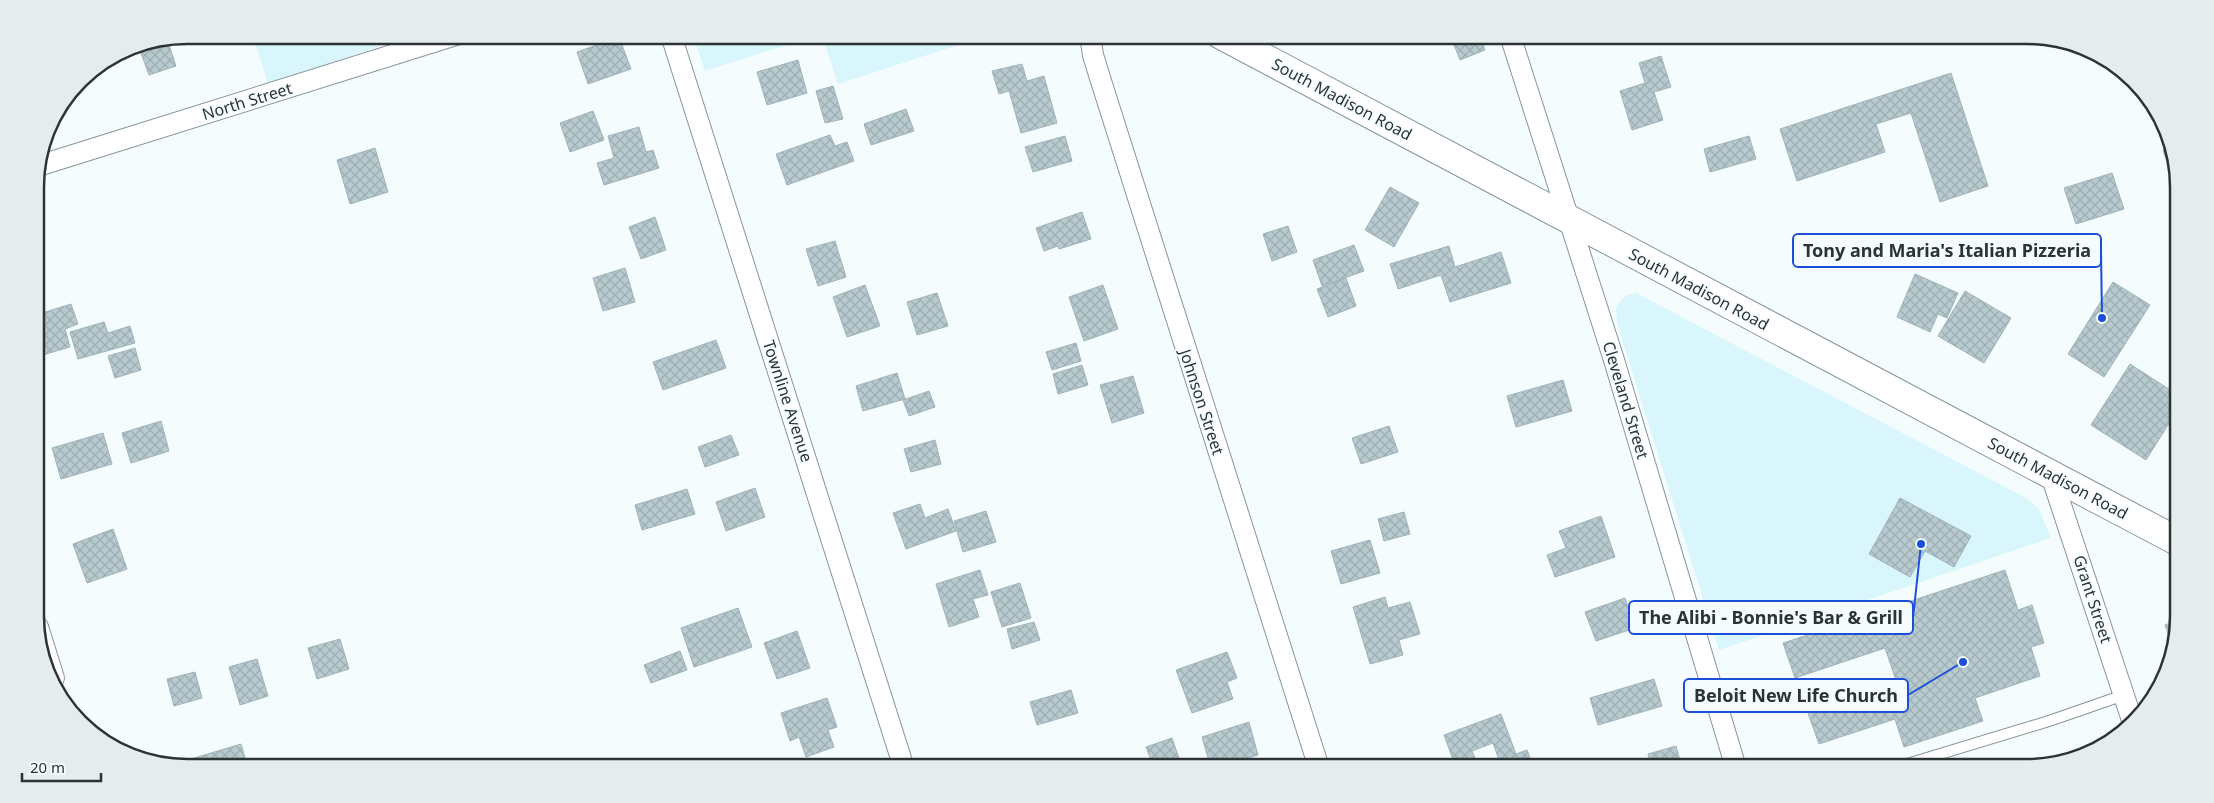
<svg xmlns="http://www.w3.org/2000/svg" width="2214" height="803" viewBox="0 0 2214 803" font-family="'Noto Sans',sans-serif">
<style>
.built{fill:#d9f6fd}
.building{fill:url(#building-cross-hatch);stroke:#a0b3b8}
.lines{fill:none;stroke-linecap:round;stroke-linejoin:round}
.lane-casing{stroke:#84969b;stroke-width:12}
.street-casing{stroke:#84969b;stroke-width:22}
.secondary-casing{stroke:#84969b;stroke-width:30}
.lane{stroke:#fff;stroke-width:10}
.street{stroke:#fff;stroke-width:20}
.secondary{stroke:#fff;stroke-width:28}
.labels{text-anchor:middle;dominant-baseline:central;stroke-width:4;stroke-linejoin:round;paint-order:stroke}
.street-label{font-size:16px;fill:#2c3335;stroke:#f4fcfe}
.rim{fill:none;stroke:#2c3335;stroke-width:2.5}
.leader{fill:none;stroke:#1d4ed8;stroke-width:2}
.callout-dot{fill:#1d4ed8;stroke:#f4fcfe;stroke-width:2}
.callout{fill:#f4fcfe;stroke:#1d4ed8;stroke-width:2}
.callout-label{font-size:18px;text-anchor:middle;font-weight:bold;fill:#2c3335}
</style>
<defs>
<pattern id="building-cross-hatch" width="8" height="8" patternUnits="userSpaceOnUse" patternTransform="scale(1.25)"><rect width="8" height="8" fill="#b7cacf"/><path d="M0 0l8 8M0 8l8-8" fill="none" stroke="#9eaeb2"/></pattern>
</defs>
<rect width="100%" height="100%" fill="#f4fcfe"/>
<!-- built -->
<g class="built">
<path d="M 253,35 L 412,35 L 268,84 Z"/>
<path d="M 693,35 L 819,35 L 705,71 Z"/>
<path d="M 822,35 L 989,35 L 838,84 Z"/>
<path d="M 1636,293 L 2028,499 L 2039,509 L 2051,538 L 1719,650 L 1617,323 L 1616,308 L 1621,300 L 1627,295 Z"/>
</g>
<!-- building -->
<g class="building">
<path d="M 185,35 L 215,35 L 187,43 Z"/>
<path d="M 1457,35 L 1479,35 L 1485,50 L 1460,60 L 1451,37 Z"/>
<path d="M 619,37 L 631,69 L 588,84 L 577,52 Z"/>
<path d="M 167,39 L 176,66 L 149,75 L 138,45 Z"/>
<path d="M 1661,56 L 1671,87 L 1654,92 L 1663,120 L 1632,130 L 1620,91 L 1645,83 L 1639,63 Z"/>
<path d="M 798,60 L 807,93 L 767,105 L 757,72 Z"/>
<path d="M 1022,64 L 1027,81 L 1044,76 L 1057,123 L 1021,133 L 1009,91 L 999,94 L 992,71 Z"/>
<path d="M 1951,73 L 1988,186 L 1940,202 L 1911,113 L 1876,124 L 1885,152 L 1797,181 L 1780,129 Z"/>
<path d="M 833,86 L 843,119 L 825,123 L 816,91 Z"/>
<path d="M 906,109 L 914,131 L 871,145 L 864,124 Z"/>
<path d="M 2156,109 L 2163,120 L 2166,130 L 2163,131 Z"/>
<path d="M 593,111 L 604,140 L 570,152 L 560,123 Z"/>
<path d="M 639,127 L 646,152 L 653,150 L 659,168 L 604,185 L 597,163 L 614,158 L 608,136 Z"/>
<path d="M 830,135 L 835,146 L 847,142 L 854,161 L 787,185 L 776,154 Z"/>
<path d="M 1065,136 L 1072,161 L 1033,172 L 1025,147 Z"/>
<path d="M 1749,136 L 1756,159 L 1710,172 L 1704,149 Z"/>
<path d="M 375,148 L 388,192 L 350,204 L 337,160 Z"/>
<path d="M 2172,148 L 2176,163 L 2168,165 L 2163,150 Z"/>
<path d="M 2112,173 L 2124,209 L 2076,224 L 2064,188 Z"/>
<path d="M 1390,187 L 1419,203 L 1394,247 L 1365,230 Z"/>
<path d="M 1082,212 L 1091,239 L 1059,249 L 1058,246 L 1044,251 L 1036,228 Z"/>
<path d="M 655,217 L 666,250 L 641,259 L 629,227 Z"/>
<path d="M 1288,226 L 1297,252 L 1272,261 L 1263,234 Z"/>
<path d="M 835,241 L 846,277 L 818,286 L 806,249 Z"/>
<path d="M 1354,245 L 1364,271 L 1322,286 L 1313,260 Z"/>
<path d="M 1449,246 L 1455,267 L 1501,252 L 1511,283 L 1450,302 L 1441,275 L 1398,289 L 1390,264 Z"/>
<path d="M 625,268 L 635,302 L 603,311 L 593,278 Z"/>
<path d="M 1915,274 L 1958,293 L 1947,318 L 1938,314 L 1930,332 L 1897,317 Z"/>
<path d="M 1346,278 L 1356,306 L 1328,317 L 1317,289 Z"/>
<path d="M 2113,282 L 2150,305 L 2104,377 L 2068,354 Z"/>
<path d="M 865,285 L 880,326 L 847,337 L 833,297 Z"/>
<path d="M 1103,285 L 1118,329 L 1084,341 L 1069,297 Z"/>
<path d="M 1965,291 L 2011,318 L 1984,363 L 1938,336 Z"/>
<path d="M 937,293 L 948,326 L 917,335 L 907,302 Z"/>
<path d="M 71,304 L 78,324 L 65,329 L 70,347 L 36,357 L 36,315 Z"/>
<path d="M 104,322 L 108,333 L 130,326 L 135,343 L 78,359 L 70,332 Z"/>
<path d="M 716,340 L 726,368 L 663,390 L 653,362 Z"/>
<path d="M 1076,343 L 1081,361 L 1052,370 L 1046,352 Z"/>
<path d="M 135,348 L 141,370 L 115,378 L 108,356 Z"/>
<path d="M 2130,364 L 2178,395 L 2178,409 L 2146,460 L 2091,425 Z"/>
<path d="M 1082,365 L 1088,385 L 1058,394 L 1053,374 Z"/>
<path d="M 897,373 L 905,399 L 863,411 L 856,386 Z"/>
<path d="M 1133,376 L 1144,413 L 1112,423 L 1100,385 Z"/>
<path d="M 1563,380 L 1572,411 L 1516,427 L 1507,396 Z"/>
<path d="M 929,391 L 935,407 L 909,416 L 903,400 Z"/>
<path d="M 161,421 L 169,451 L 131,463 L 122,433 Z"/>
<path d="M 1389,426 L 1398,452 L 1361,464 L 1352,438 Z"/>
<path d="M 103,433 L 112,464 L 61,479 L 52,448 Z"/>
<path d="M 731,435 L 739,455 L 705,467 L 698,447 Z"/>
<path d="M 935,440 L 941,464 L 911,472 L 904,449 Z"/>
<path d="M 755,488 L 765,517 L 726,531 L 716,502 Z"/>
<path d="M 687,489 L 695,514 L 642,530 L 635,505 Z"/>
<path d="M 1900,498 L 1971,536 L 1954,567 L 1925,551 L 1910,577 L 1869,554 Z"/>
<path d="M 920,504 L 925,518 L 948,509 L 956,531 L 906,549 L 893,513 Z"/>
<path d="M 986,511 L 996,542 L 963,552 L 954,521 Z"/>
<path d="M 1404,512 L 1410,534 L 1384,541 L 1378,519 Z"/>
<path d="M 1601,516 L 1615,557 L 1555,577 L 1547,555 L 1566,548 L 1559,531 Z"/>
<path d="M 113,529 L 127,569 L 87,583 L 73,544 Z"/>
<path d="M 1370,540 L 1380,573 L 1341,584 L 1331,551 Z"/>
<path d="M 980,570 L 988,595 L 973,599 L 979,617 L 949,627 L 936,584 Z"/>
<path d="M 2005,570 L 2018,610 L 2032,605 L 2044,643 L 2031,647 L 2040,676 L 1975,698 L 1983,721 L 1904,747 L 1895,719 L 1819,744 L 1808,713 L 1897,683 L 1885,648 L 1795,678 L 1783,643 Z"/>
<path d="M 1020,583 L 1031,618 L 1002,627 L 991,592 Z"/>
<path d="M 1385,597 L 1388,608 L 1410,602 L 1420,634 L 1399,640 L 1403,655 L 1370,664 L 1353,607 Z"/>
<path d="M 1625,598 L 1635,628 L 1596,641 L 1585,612 Z"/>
<path d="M 738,608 L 752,647 L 694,667 L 681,628 Z"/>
<path d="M 2178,620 L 2174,649 L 2165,625 Z"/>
<path d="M 1034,622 L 1040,640 L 1012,649 L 1007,629 Z"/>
<path d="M 797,631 L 810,668 L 777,679 L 764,643 Z"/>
<path d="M 340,639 L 349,669 L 317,679 L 308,648 Z"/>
<path d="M 680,651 L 687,670 L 651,683 L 644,665 Z"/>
<path d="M 1227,652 L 1237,678 L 1227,682 L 1233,699 L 1192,713 L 1176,670 Z"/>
<path d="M 257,659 L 268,696 L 240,705 L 229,667 Z"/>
<path d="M 195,672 L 202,698 L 174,706 L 167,679 Z"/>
<path d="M 1654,679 L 1662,706 L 1598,725 L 1590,698 Z"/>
<path d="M 1071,690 L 1078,713 L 1037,725 L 1030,702 Z"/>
<path d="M 827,698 L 837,727 L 828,730 L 834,747 L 806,757 L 799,737 L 790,741 L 781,713 Z"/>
<path d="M 1501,714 L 1516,754 L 1527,750 L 1534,768 L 1502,768 L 1493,743 L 1472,751 L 1475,758 L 1455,765 L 1444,735 Z"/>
<path d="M 1249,722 L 1258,755 L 1211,768 L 1202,737 Z"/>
<path d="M 1172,738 L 1182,767 L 1154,768 L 1146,747 Z"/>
<path d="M 241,744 L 248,768 L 187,768 L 171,765 Z"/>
<path d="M 1676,746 L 1682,768 L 1651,768 L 1648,754 Z"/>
</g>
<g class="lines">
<!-- lane casing -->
<g class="lane-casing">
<path id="lane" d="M 1894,768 L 2049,721 L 2124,695"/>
</g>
<!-- street casing -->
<g class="street-casing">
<g id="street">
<path d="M 671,35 L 904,768"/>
<path d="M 1090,35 L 1093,55 L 1101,81 L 1319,768"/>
<path d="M 1510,35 L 1614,360 L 1736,768"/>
<path d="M 38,166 L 456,35"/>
<path d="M 2051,475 L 2133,723"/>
<path d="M 38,627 L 54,678"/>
</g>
</g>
<!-- secondary casing -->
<g class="secondary-casing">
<path id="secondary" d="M 1221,35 C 1540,204 1859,374 2179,542"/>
</g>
<!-- lane -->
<use href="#lane" class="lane"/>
<!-- street -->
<use href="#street" class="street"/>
<!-- secondary -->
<use href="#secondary" class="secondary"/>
</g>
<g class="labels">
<!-- street labels -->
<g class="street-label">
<text transform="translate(1342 99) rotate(28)">South Madison Road</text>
<text transform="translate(247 101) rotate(-17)">North Street</text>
<text transform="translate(1699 289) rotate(28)">South Madison Road</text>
<text transform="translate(1626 400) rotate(73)">Cleveland Street</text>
<text transform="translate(788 401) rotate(72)">Townline Avenue</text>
<text transform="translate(1202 402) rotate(72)">Johnson Street</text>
<text transform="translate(2058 478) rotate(28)">South Madison Road</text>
<text transform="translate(2093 599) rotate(72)">Grant Street</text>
</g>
</g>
<!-- crop -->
<path d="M0 0H2214V803H0ZM187 44H2027A143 143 0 0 1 2170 187V616A143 143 0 0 1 2027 759H187A143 143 0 0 1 44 616V187A143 143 0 0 1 187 44Z" fill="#e4ecee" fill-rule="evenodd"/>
<path class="rim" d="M187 44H2027A143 143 0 0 1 2170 187V616A143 143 0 0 1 2027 759H187A143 143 0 0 1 44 616V187A143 143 0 0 1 187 44Z"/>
<!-- callouts -->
<path class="leader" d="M2102 318L2101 251M1921 544L1913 618M1963 662L1908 695"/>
<g class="callout-dot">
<circle cx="2102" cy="318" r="5"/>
<circle cx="1921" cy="544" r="5"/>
<circle cx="1963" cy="662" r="5"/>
</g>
<g class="callout">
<rect x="1793" y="234" width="308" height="33" rx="5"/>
<rect x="1629" y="601" width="284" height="33" rx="5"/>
<rect x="1684" y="679" width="224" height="33" rx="5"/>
</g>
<g class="callout-label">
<text x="1947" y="257">Tony and Maria's Italian Pizzeria</text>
<text x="1771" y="624">The Alibi - Bonnie's Bar &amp; Grill</text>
<text x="1796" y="702">Beloit New Life Church</text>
</g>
<!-- scale -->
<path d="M22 773v8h79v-8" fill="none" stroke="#2c3335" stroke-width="2.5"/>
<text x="30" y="773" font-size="15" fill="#2c3335" stroke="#f4fcfe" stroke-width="4" paint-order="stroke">20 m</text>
</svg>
